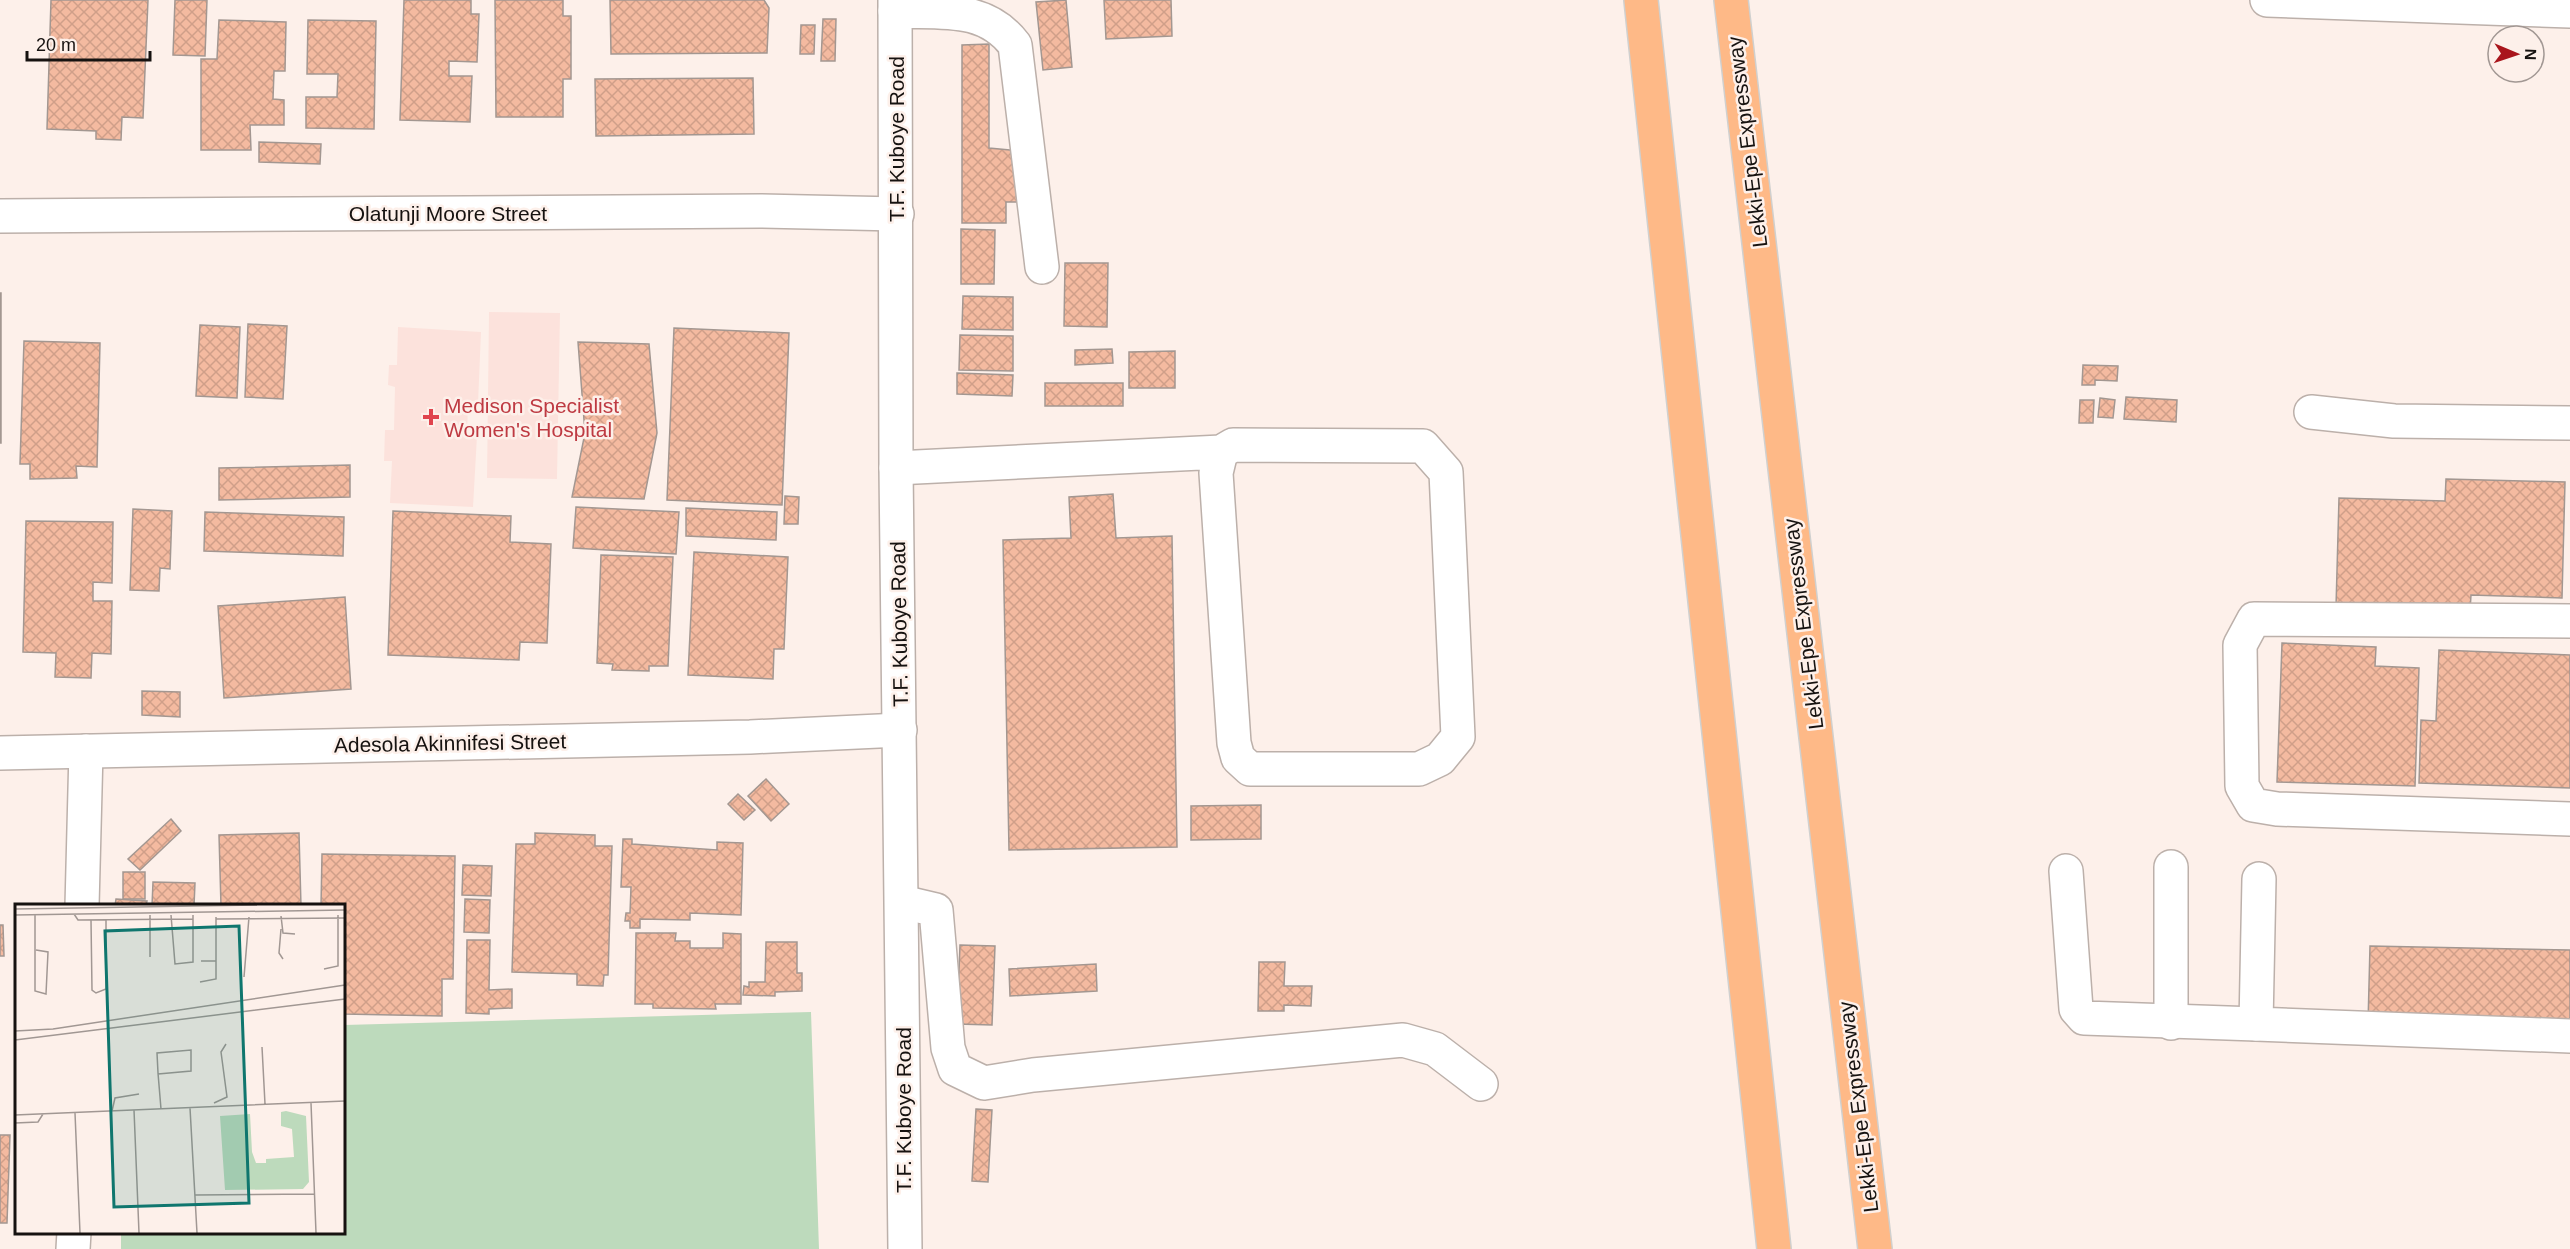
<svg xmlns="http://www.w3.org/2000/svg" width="2570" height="1249" viewBox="0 0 2570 1249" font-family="Helvetica,sans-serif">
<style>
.medical{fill:#fce2dc}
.green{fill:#bddabc}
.building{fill:url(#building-cross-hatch);stroke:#a39791;stroke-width:1.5}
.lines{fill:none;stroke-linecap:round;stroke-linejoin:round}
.minor-casing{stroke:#bcb0aa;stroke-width:36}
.highway-casing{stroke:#d0d0cf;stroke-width:36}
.minor{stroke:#fff;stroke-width:33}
.highway{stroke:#feb987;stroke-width:33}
.health-dot{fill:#e0444e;stroke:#fdf0ea;stroke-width:2}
.labels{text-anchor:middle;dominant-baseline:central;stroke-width:5;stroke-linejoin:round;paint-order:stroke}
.street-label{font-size:21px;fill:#161210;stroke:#fdf0ea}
.health-label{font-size:21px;fill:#be3a42;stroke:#fdf0ea;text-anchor:start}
.inset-road{fill:none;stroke:#a19793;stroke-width:1.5}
.view{fill:#0f766e;fill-opacity:0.15;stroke:#0f766e;stroke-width:3}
.inset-edge{fill:none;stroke:#161210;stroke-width:3}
</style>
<defs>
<pattern id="building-cross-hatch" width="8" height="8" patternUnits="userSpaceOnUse" patternTransform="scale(1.5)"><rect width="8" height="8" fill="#f4baa0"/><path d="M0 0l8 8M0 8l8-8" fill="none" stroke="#d09f89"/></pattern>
</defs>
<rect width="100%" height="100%" fill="#fdf0ea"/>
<!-- medical -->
<g class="medical">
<path d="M 489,312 L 560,313 L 557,479 L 487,478 Z"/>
<path d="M 398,327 L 481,332 L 478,404 L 468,404 L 467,435 L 477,436 L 473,507 L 390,503 L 392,461 L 384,461 L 385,430 L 394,430 L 395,387 L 388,385 L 389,365 L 397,365 Z"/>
</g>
<!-- green -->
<path class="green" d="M 811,1012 L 819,1249 L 121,1249 L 121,1233 L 344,1232 L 344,1025 Z"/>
<!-- building -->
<g class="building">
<path d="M 51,0 L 148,0 L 143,118 L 122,117 L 121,140 L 96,139 L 96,131 L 47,129 Z"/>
<path d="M 175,0 L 207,0 L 205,56 L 173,55 Z"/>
<path d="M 404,0 L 471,0 L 471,14 L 479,14 L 477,62 L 449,61 L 449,76 L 472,76 L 470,122 L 400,120 Z"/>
<path d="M 495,0 L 563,0 L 563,16 L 571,16 L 571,79 L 563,79 L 563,117 L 496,117 Z"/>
<path d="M 610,0 L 764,0 L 769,8 L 767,53 L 611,54 Z"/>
<path d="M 1066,0 L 1072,67 L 1043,70 L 1036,2 Z"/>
<path d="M 1104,0 L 1171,0 L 1172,36 L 1106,39 Z"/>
<path d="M 823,19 L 836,19 L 835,61 L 821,61 Z"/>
<path d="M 219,20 L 286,22 L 285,71 L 274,71 L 273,99 L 284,100 L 284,125 L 250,125 L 251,150 L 201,150 L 201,59 L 217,59 Z"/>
<path d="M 308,20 L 376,21 L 374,129 L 306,128 L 306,97 L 337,97 L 338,74 L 307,74 Z"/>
<path d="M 801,25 L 815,25 L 814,54 L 800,54 Z"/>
<path d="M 989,44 L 989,148 L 1020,151 L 1019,202 L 1006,202 L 1006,223 L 962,223 L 962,45 Z"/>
<path d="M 753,78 L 754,134 L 596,136 L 595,79 Z"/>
<path d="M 259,142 L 321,144 L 320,164 L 259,162 Z"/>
<path d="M 961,229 L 995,230 L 994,284 L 961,284 Z"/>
<path d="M 1065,263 L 1108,263 L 1107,327 L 1064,326 Z"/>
<rect x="0" y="293" width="1" height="150"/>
<path d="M 963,296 L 1013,297 L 1013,330 L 962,329 Z"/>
<path d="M 248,324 L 287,326 L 283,399 L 245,397 Z"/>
<path d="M 200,325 L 240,327 L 237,398 L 196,396 Z"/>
<path d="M 674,328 L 789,333 L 782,505 L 667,500 Z"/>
<path d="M 960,335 L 1013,336 L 1013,371 L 959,370 Z"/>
<path d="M 24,341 L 100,343 L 97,467 L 76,466 L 77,478 L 30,479 L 30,464 L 20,464 Z"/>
<path d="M 578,342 L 649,344 L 657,433 L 644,499 L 572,497 L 585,433 Z"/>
<path d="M 1112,349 L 1113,363 L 1075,365 L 1075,350 Z"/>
<path d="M 1175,351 L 1175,388 L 1129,388 L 1129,352 Z"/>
<path d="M 2083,365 L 2118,366 L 2117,381 L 2095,380 L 2095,385 L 2082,385 Z"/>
<path d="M 957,373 L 1013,375 L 1012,396 L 957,394 Z"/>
<rect x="1045" y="383" width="78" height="23"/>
<path d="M 2126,397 L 2177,400 L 2176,422 L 2124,419 Z"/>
<path d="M 2100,398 L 2115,400 L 2113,418 L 2098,417 Z"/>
<path d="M 2080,400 L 2094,400 L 2093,423 L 2079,423 Z"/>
<path d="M 350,465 L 350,497 L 219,500 L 219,468 Z"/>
<path d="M 2446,479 L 2565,482 L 2562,598 L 2471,595 L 2470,611 L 2336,607 L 2339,498 L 2445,501 Z"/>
<path d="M 1113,494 L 1116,538 L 1172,536 L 1177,847 L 1009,850 L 1003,540 L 1071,538 L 1069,497 Z"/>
<path d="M 785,496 L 799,497 L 798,524 L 784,524 Z"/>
<path d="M 576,507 L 679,512 L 676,554 L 573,548 Z"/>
<path d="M 686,508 L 777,512 L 776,540 L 686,536 Z"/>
<path d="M 133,509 L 172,511 L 170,569 L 160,568 L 159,591 L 130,590 Z"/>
<path d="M 393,511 L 511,516 L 510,542 L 551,544 L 547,643 L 520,642 L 519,660 L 388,655 Z"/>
<path d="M 205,512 L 344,517 L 343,556 L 204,551 Z"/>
<path d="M 26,521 L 113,522 L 112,583 L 93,582 L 93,601 L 112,601 L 111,654 L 92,653 L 91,678 L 55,677 L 56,653 L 23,652 Z"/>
<path d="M 694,552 L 788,557 L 784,649 L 774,649 L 773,679 L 688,675 Z"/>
<path d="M 601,555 L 673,557 L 668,666 L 649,666 L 649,671 L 612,670 L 613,664 L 597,663 Z"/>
<path d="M 345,597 L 351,689 L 224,698 L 218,606 Z"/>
<path d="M 2282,643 L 2376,647 L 2375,666 L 2419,668 L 2415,786 L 2277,782 Z"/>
<path d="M 2439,650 L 2570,655 L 2570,788 L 2419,783 L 2421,720 L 2436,721 Z"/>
<path d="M 142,691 L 180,692 L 180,717 L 142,715 Z"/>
<path d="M 766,779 L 789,804 L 771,821 L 748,796 Z"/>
<path d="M 738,794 L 755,810 L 744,820 L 728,804 Z"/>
<path d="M 1261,805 L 1261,839 L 1191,840 L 1191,806 Z"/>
<path d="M 171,819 L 181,831 L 140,870 L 128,859 Z"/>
<path d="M 299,833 L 301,906 L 221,906 L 219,835 Z"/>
<path d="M 535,833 L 595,835 L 595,846 L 612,846 L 608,975 L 604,975 L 603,986 L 577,985 L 577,974 L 512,972 L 516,844 L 535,844 Z"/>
<path d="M 623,839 L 632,839 L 632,844 L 717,850 L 717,842 L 743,843 L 741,915 L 690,913 L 690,920 L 640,919 L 640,928 L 630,928 L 630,921 L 625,921 L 626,913 L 630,913 L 631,887 L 621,887 Z"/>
<path d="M 322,854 L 455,856 L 453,979 L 442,979 L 442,1016 L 344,1014 L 344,906 L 321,906 Z"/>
<path d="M 463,865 L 492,866 L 491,896 L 462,895 Z"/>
<rect x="123" y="872" width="22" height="27"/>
<path d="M 153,882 L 195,883 L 194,906 L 152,906 Z"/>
<path d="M 116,899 L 147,901 L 146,906 L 115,906 Z"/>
<path d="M 465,899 L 490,900 L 489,933 L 464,932 Z"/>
<path d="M 0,925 L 3,925 L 4,956 L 0,956 Z"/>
<path d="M 636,933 L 676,933 L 675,941 L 690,941 L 690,948 L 723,948 L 723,933 L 741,934 L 741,1004 L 715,1004 L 716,1009 L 653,1008 L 653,1004 L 635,1004 Z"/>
<path d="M 467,940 L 490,940 L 489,990 L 512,989 L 512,1008 L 489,1009 L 489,1014 L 466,1013 Z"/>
<path d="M 766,942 L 797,942 L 797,973 L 802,973 L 802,991 L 775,992 L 775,996 L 743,995 L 744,986 L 749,987 L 749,982 L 765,982 Z"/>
<path d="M 960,945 L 995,946 L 992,1025 L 957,1024 Z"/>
<path d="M 2370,946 L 2570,950 L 2570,1028 L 2368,1024 Z"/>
<path d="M 1259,962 L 1285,962 L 1284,986 L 1312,986 L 1311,1006 L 1284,1005 L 1284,1011 L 1258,1011 Z"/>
<path d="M 1096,964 L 1097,991 L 1010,996 L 1009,969 Z"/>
<path d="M 976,1109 L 992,1110 L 988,1182 L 972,1181 Z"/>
<path d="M 0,1135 L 10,1135 L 7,1223 L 0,1223 Z"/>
</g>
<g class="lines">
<!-- minor casing -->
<g class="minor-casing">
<g id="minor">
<path d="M 895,0 L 896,468 L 905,1249"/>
<path d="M 2267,0 L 2570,11"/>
<path d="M 895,11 C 941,13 985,5 1015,45 L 1042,267"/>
<path d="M 0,216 L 761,211 L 897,214"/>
<path d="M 2311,412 L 2394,421 L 2570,423"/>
<path d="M 896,468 L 1221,452 L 1233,445 L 1423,446 L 1446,472 L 1458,737 L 1440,759 L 1419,769 L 1250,769 L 1238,758 L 1234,743 L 1216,473 L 1221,452"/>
<path d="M 2570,621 L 2254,619 L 2240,645 L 2242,786 L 2253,805 L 2277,809 L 2570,819"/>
<path d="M 0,753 L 750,737 L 900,730"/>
<path d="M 2171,867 L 2171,1023"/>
<path d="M 2066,871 L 2076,1009 L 2084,1018 L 2256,1024"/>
<path d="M 2259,879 L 2256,1024 L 2570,1036"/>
<path d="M 902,902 L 936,910 L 948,1048 L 955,1069 L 984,1083 L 1033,1075 L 1403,1040 L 1435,1049 L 1481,1084"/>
<path d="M 82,906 L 86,751"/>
<path d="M 73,1249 L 74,1232"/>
</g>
</g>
<!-- highway casing -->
<g class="highway-casing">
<g id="highway">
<path d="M 1641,0 L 1774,1249"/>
<path d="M 1731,0 L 1875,1249"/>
</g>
</g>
<!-- minor -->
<use href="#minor" class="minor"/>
<!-- highway -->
<use href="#highway" class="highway"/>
</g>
<!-- markers -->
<path class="health-dot" d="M428 408h6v6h6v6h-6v6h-6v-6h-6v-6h6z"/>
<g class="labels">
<!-- street labels -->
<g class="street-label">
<text transform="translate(896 139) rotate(-90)">T.F. Kuboye Road</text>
<text transform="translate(1747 142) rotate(-97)">Lekki-Epe Expressway</text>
<text x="448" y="213">Olatunji Moore Street</text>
<text transform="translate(899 624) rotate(-91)">T.F. Kuboye Road</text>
<text transform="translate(1803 624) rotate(-97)">Lekki-Epe Expressway</text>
<text transform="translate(450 743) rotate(-1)">Adesola Akinnifesi Street</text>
<text transform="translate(1858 1107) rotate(-97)">Lekki-Epe Expressway</text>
<text transform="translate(903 1110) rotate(-90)">T.F. Kuboye Road</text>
</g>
<!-- health labels -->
<g class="health-label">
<text x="444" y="405">Medison Specialist<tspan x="444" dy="24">Women's Hospital</tspan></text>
</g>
</g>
<!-- overview -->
<g transform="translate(15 904)">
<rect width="330" height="330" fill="#fdf0ea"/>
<path d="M 271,207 L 291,212 L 294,278 L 288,285 L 210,286 L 205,212 L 235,210 L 237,248 L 241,259 L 251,259 L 251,255 L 279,253 L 277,225 L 266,222 L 266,208 Z" fill="#bddabc"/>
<path class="inset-road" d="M 0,5 L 242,1M 59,10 L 63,16 L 178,15M 0,11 L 330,6M 20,11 L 20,87 L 31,90 L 33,48 L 21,46M 135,11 L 135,53M 156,11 L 160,60 L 178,58 L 178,11M 266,12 L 268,29 L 280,30M 201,15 L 330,14M 76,16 L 77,86 L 81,89 L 91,85 L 91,16M 266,25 L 264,49 L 268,55M 186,57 L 201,57 L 201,13M 309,65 L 323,62 L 323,11M 229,73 L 234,13M 185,78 L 201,75 L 201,57M 0,127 L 38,125 L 330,81M 0,136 L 330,95M 247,143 L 250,200M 143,170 L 176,167 L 176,146 L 142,149 L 143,169 L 146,205M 199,199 L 212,193 L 206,148 L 211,140M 296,199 L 301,329M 175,204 L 182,329M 119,206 L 124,329M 97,207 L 100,194 L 124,190M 60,209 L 65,329M 0,211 L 330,197M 0,219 L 23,218 L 28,210M 180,291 L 300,290"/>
<path class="view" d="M 224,22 L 234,299 L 99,303 L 90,27 Z"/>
<rect width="330" height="330" class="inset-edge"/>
</g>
<!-- north arrow -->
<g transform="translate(2516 54) rotate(92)"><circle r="28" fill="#fdf0ea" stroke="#a19793" stroke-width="1.5"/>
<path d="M0-4.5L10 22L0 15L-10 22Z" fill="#a9151c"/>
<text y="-9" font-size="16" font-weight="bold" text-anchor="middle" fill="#161210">N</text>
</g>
<!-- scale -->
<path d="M27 51v9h123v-9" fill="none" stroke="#161210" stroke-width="3"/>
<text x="36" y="51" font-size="18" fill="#161210" stroke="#fdf0ea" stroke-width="4.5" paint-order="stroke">20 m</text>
</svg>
